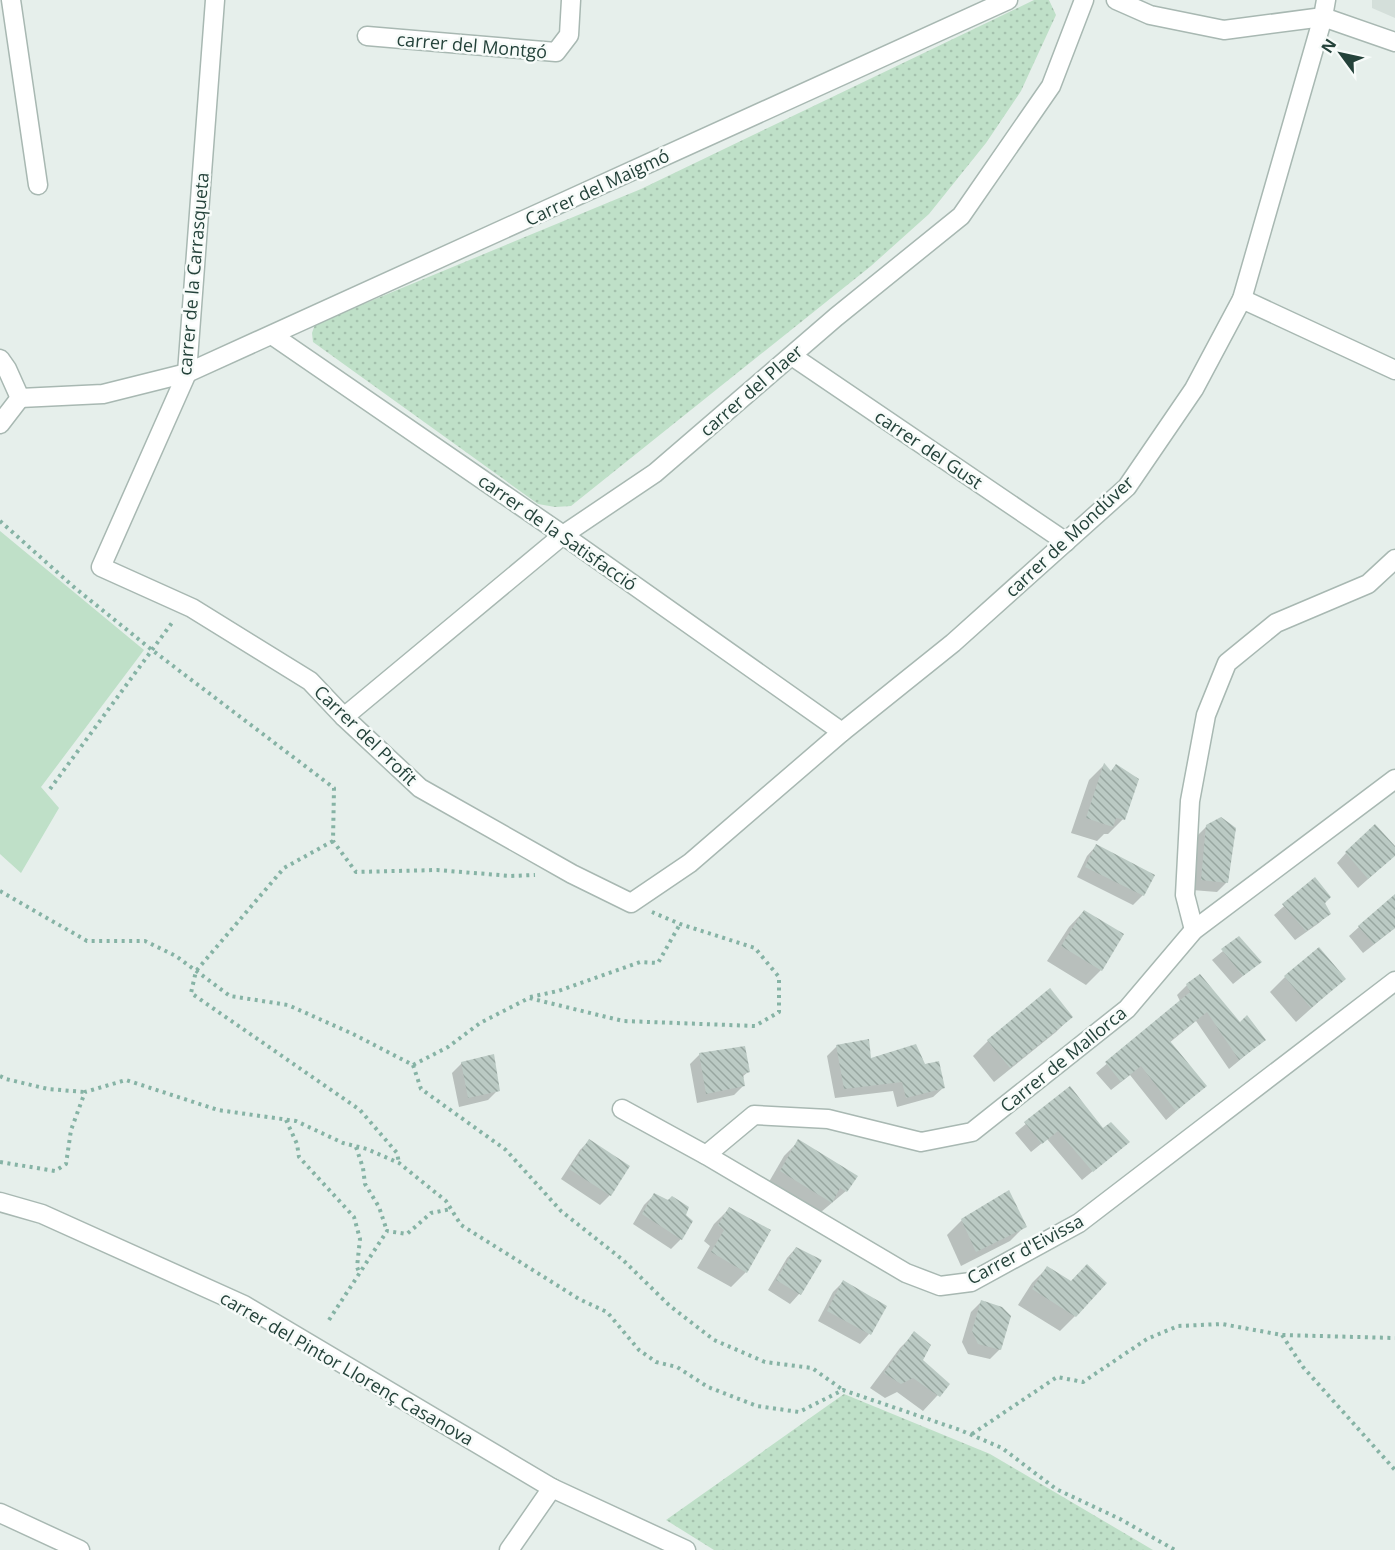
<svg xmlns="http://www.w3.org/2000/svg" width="1395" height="1550" viewBox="0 0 1395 1550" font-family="'Open Sans',sans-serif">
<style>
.built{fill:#d4dfda}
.grass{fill:url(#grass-dots)}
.park{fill:#bfe0c8}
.shadow{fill:#0003}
.building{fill:url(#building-back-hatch)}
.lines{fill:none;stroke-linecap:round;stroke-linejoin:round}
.minor-casing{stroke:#a8b8b2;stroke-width:21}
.path{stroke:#86b3a5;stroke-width:4;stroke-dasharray:3 4.5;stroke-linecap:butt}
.minor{stroke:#fff;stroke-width:18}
.labels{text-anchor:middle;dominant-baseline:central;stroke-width:5;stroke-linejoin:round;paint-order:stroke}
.street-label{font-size:18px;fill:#24423a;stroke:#f7fbf9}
</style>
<defs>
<pattern id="grass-dots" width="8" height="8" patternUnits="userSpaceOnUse" patternTransform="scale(1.5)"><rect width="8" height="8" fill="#bfe0c8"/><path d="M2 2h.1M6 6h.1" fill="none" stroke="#a4c1ad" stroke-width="1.8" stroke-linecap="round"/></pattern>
<pattern id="building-back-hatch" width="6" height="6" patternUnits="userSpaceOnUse" patternTransform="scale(1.5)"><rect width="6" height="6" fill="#bbcac4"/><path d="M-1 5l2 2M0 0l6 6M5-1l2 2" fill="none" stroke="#98a6a0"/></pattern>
</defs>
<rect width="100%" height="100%" fill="#e6efeb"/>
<!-- built -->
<path class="built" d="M 1372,0 L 1395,0 L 1395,18 L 1372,8 Z"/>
<!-- grass -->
<g class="grass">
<path d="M 1034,0 L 1049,0 L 1056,15 L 1021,91 L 986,143 L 929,214 L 871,266 L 571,506 L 555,507 L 538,504 L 313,342 L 312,333 L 315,324 L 641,189 Z"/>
<path d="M 844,1394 L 990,1454 L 1153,1550 L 714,1550 L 666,1520 Z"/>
</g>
<!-- park -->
<path class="park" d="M 0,531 L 144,650 L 41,787 L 59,808 L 21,873 L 0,854 Z"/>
<!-- shadow -->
<g class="shadow">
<path d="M 1104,765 L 1123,819 L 1108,834 L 1104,834 L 1097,841 L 1071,833 L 1089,780 Z"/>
<path d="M 1207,826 L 1227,882 L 1217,892 L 1192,890 L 1197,836 Z"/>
<path d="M 1096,846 L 1143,895 L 1133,905 L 1077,877 L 1087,856 Z"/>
<path d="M 1395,849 L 1395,855 L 1358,888 L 1337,863 L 1346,853 Z"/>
<path d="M 1315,879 L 1323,903 L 1329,914 L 1319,923 L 1295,940 L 1274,915 Z"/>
<path d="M 1395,909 L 1395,928 L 1363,953 L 1349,936 L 1359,927 Z"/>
<path d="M 1084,911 L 1101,970 L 1086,985 L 1047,961 L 1069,927 Z"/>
<path d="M 1239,938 L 1260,962 L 1233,984 L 1212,960 Z"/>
<path d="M 1285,977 L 1344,979 L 1296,1022 L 1270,992 Z"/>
<path d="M 1187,985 L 1264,1040 L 1229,1069 L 1196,1021 L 1169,1043 L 1205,1086 L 1166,1120 L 1130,1075 L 1111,1090 L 1096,1073 L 1180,1001 L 1177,995 Z"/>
<path d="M 1050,990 L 1071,1017 L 1056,1032 L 994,1082 L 973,1056 L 988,1041 Z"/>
<path d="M 837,1046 L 870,1060 L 924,1066 L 943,1088 L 933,1097 L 897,1107 L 893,1091 L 835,1098 L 827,1056 Z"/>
<path d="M 700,1054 L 748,1072 L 742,1077 L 744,1085 L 734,1095 L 697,1103 L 690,1064 Z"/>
<path d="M 462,1063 L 498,1090 L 488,1100 L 459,1107 L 452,1073 Z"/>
<path d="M 1069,1088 L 1103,1130 L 1128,1142 L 1082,1180 L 1047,1139 L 1031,1152 L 1015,1133 Z"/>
<path d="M 589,1141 L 610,1195 L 600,1205 L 561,1179 L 580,1150 Z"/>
<path d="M 799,1141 L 846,1191 L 815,1217 L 766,1187 L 784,1156 Z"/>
<path d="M 654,1195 L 681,1239 L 671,1249 L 633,1224 L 644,1205 Z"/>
<path d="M 729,1209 L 746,1272 L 731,1287 L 697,1268 L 710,1246 L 704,1241 L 714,1224 Z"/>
<path d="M 962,1220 L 1025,1226 L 1010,1241 L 961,1266 L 947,1235 Z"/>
<path d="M 796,1248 L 820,1261 L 799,1294 L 790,1304 L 768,1290 L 787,1258 Z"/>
<path d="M 1047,1268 L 1075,1316 L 1060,1331 L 1018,1305 L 1032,1283 Z"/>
<path d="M 843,1282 L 869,1334 L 860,1344 L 818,1321 L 833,1292 Z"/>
<path d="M 981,1302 L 1000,1349 L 990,1359 L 968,1354 L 962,1342 L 971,1312 Z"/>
<path d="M 915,1333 L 921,1360 L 948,1384 L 923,1411 L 897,1392 L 885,1398 L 870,1388 L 900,1348 Z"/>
</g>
<!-- building -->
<g class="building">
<path d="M 1104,763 L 1111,771 L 1116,764 L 1139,779 L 1125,820 L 1116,818 L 1113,827 L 1086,818 Z"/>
<path d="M 1221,817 L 1236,828 L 1228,883 L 1201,880 L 1206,825 Z"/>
<path d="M 1375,824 L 1395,846 L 1395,856 L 1368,879 L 1345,852 Z"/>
<path d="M 1096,844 L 1155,875 L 1144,896 L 1085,867 Z"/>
<path d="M 1315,877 L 1331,897 L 1325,903 L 1331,914 L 1306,931 L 1282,904 Z"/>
<path d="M 1395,894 L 1395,928 L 1374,944 L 1358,926 Z"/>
<path d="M 1084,910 L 1124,934 L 1102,971 L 1061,946 Z"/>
<path d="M 1239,936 L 1262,962 L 1243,976 L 1221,949 Z"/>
<path d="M 1319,947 L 1346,979 L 1311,1008 L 1284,976 Z"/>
<path d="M 1200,974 L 1240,1022 L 1247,1015 L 1266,1040 L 1239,1060 L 1207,1012 L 1170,1041 L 1207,1086 L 1176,1111 L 1141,1066 L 1121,1082 L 1105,1062 L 1190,992 L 1186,984 Z"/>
<path d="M 1050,988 L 1073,1017 L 1010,1068 L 987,1040 Z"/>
<path d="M 869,1039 L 871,1058 L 916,1044 L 925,1064 L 939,1061 L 945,1088 L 906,1098 L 902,1082 L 844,1089 L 836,1045 Z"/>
<path d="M 745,1046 L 750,1072 L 743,1074 L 745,1086 L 706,1094 L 699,1053 Z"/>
<path d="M 494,1054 L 500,1091 L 468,1098 L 461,1062 Z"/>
<path d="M 1070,1086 L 1103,1128 L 1111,1122 L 1130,1142 L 1093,1172 L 1058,1131 L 1042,1144 L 1024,1122 Z"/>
<path d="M 589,1139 L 630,1166 L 611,1196 L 569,1169 Z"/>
<path d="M 798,1139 L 858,1176 L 847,1192 L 840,1188 L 832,1203 L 780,1171 Z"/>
<path d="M 1009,1190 L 1027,1227 L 976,1252 L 961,1219 Z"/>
<path d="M 654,1193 L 668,1200 L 672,1196 L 689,1207 L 686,1215 L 693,1221 L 682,1240 L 642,1214 Z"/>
<path d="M 729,1207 L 771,1230 L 747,1273 L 711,1252 L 724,1230 L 718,1225 Z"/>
<path d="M 796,1247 L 822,1260 L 801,1295 L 776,1280 Z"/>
<path d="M 1087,1264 L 1107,1283 L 1076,1317 L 1032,1289 L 1047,1266 L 1071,1281 Z"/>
<path d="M 843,1280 L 887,1306 L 871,1335 L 827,1311 Z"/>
<path d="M 981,1300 L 1002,1307 L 1011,1316 L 1001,1350 L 978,1344 L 972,1331 Z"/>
<path d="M 914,1331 L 931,1345 L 923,1360 L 950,1384 L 940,1397 L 913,1378 L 901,1384 L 884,1373 Z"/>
</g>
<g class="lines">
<!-- minor casing -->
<g class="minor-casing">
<g id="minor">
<path d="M 11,0 L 38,185"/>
<path d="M 215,0 L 187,373 L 101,567 L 192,608 L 310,681 L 344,717 L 420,788 L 572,874 L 631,903 L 690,863 L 842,732 L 953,643 L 1127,487 L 1194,389 L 1242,299 L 1323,17 L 1326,0"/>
<path d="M 1116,0 L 1150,15 L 1224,30 L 1323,17 L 1395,42"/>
<path d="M 367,36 L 556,52 L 569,35 L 571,0"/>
<path d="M 1242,299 L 1395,370"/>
<path d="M 272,335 L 563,535 L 842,732"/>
<path d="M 792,356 L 1066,542"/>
<path d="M 0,359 L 7,369 L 20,398 L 103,394 L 187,373 L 1008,0"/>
<path d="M 0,424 L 20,398"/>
<path d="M 344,717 L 563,535 L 655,473 L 836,317 L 961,216 L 1051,86 L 1084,0"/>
<path d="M 1194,930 L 1185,895 L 1190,801 L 1206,715 L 1227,663 L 1276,623 L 1368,584 L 1395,559"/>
<path d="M 622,1109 L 706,1155 L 906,1273 L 940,1286 L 971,1282 L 1079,1223 L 1395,981"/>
<path d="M 706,1155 L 754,1115 L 828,1119 L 921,1142 L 972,1132 L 1127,1009 L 1194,930 L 1395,779"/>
<path d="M 0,1202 L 42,1214 L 244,1305 L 552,1488 L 686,1550"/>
<path d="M 0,1513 L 80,1550"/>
<path d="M 509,1550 L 552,1488"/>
</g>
</g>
<!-- path -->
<g class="path">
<path d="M 0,521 L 75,588 L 152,650 L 334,788 L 333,841 L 356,872 L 437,870 L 511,876 L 535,875"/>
<path d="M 50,789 L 174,620"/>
<path d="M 333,841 L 284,868 L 196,971 L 191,993 L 360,1110 L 397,1153 L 399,1163"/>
<path d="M 0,891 L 87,941 L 145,941 L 176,956 L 230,996 L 288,1005 L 353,1034 L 413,1065 L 448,1047 L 480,1023 L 529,998 L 623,1021 L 755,1026 L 779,1012 L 779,977 L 755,948 L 680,924 L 652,912"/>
<path d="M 530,997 L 558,991 L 640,962 L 658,963 L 680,924"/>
<path d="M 413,1065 L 421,1089 L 506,1150 L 561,1211 L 623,1260 L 670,1306 L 714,1340 L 765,1362 L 812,1368 L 843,1390"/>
<path d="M 0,1076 L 6,1079 L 48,1089 L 85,1092"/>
<path d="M 286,1120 L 297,1144 L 299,1157 L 354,1217 L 360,1239 L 357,1267 L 359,1272"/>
<path d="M 356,1147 L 363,1168 L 365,1184 L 379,1207 L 387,1231"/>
<path d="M 0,1162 L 55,1171 L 66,1164 L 71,1130 L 85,1092 L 126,1080 L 218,1110 L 296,1121 L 343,1143 L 367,1149 L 399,1163 L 446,1201 L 461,1225 L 579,1299 L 607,1312 L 639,1350 L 656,1362 L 677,1367 L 708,1387 L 757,1406 L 799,1412 L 843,1390 L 960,1430 L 1002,1448 L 1056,1489 L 1120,1519 L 1175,1550"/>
<path d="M 329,1320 L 387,1231 L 407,1234 L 431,1213 L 451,1209"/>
<path d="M 1282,1335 L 1303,1367 L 1395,1470"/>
<path d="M 972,1434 L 1057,1377 L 1083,1382 L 1147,1339 L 1178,1326 L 1222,1324 L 1282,1335 L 1395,1338"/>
</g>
<!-- minor -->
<use href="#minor" class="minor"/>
</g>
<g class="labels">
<!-- street labels -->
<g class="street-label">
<text transform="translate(472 45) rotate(5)">carrer del Montgó</text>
<text transform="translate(597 187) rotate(-25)">Carrer del Maigmó</text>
<text transform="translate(193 274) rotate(-85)">carrer de la Carrasqueta</text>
<text transform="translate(751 390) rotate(-41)">carrer del Plaer</text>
<text transform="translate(929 449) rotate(34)">carrer del Gust</text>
<text transform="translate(558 532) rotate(35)">carrer de la Satisfacció</text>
<text transform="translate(1069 536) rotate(-43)">carrer de Mondúver</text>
<text transform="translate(366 735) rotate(44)">Carrer del Profit</text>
<text transform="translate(1063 1059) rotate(-39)">Carrer de Mallorca</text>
<text transform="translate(1025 1249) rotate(-28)">Carrer d'Eivissa</text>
<text transform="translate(347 1368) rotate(30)">carrer del Pintor Llorenç Casanova</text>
</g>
</g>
<!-- north arrow -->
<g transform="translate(1341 54) rotate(303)" stroke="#f7fbf9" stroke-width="4.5" paint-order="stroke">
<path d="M0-4.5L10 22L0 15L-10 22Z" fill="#24423a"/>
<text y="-9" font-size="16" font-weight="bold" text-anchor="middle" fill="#24423a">N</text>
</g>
</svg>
